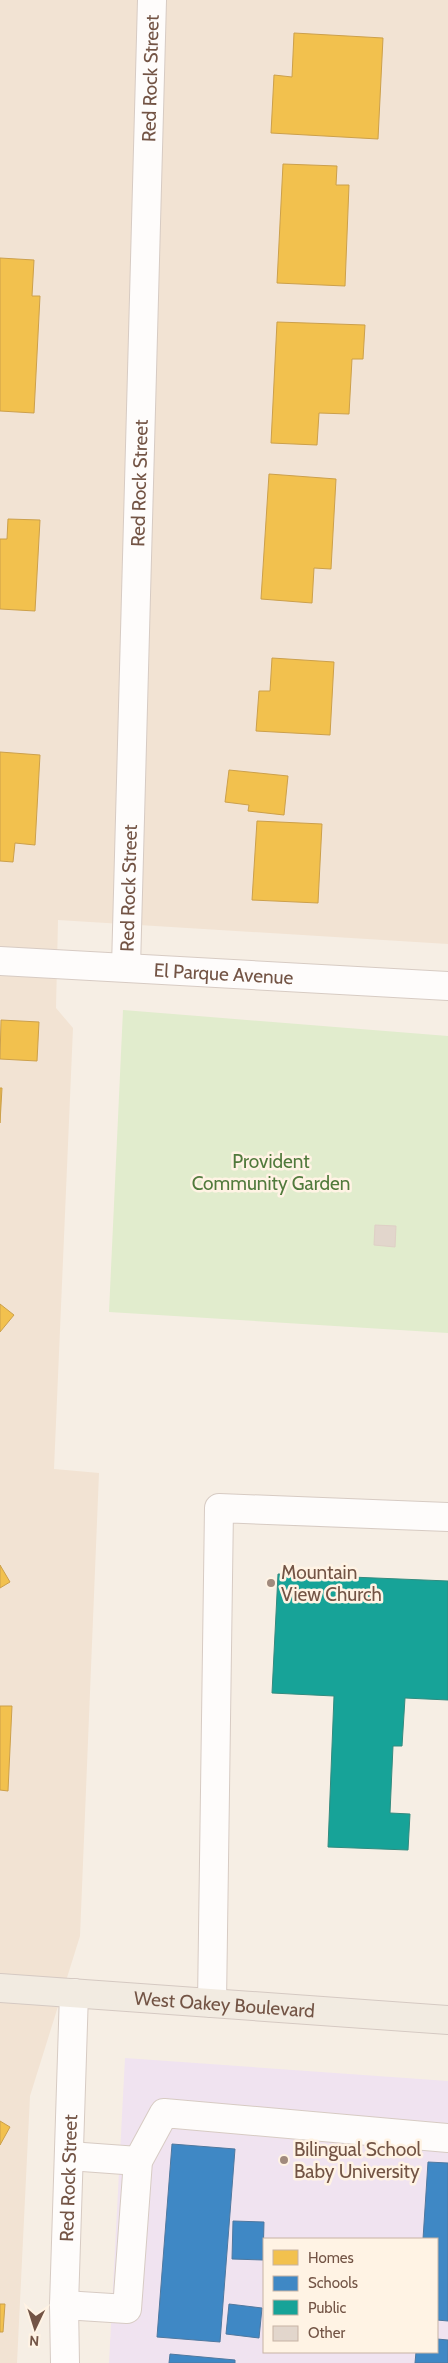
<svg xmlns="http://www.w3.org/2000/svg" width="448" height="2363" viewBox="0 0 448 2363" font-family="Cabin,sans-serif">
<style>
.residential{fill:#f2e3d3}
.education{fill:#f0e3f0;fill-rule:evenodd}
.green{fill:#e1eccd}
.homes{fill:#f2c14e;stroke:#cca04b}
.schools{fill:#3f88c5;stroke:#4f789f}
.public{fill:#17a398;stroke:#338b7f}
.building{fill:#e2d6cc;stroke:#dfd0c6}
.lines{fill:none;stroke-linecap:round;stroke-linejoin:round}
.minor-casing{stroke:#d7cbc3;stroke-width:30}
.major-casing{stroke:#d5c9c2;stroke-width:30}
.minor{stroke:#fefcfb;stroke-width:28}
.major{stroke:#f2ebe1;stroke-width:28}
.poi-dot{fill:#a18a7d;stroke:#fff3e4;stroke-width:2}
.labels{text-anchor:middle;dominant-baseline:central;stroke-width:5;stroke-linejoin:round;paint-order:stroke}
.street-label{font-size:19px;fill:#735445;stroke:#fff3e4}
.park-label{font-size:19px;fill:#517a3c;stroke:#fff3e4}
.poi-label{font-size:19px;fill:#735445;stroke:#fff3e4;text-anchor:start}
</style>
<rect width="100%" height="100%" fill="#f6eee4"/>
<!-- residential -->
<path class="residential" d="M 0,0 L 448,0 L 448,944 L 58,920 L 56,1008 L 73,1028 L 54,1469 L 99,1473 L 80,1936 L 30,2096 L 17,2363 L 0,2363 Z"/>
<!-- education -->
<path class="education" d="M 125,2058 L 448,2081 L 448,2363 L 109,2363 ZM 264,2239 L 437,2239 L 437,2352 L 264,2352 Z"/>
<!-- green -->
<path class="green" d="M 123,1010 L 448,1036 L 448,1333 L 109,1312 Z"/>
<!-- homes -->
<g class="homes">
<path d="M 294,33 L 383,38 L 378,139 L 271,133 L 274,75 L 292,77 Z"/>
<path d="M 283,164 L 337,166 L 336,185 L 349,185 L 345,286 L 277,283 Z"/>
<path d="M 0,258 L 34,260 L 32,296 L 40,296 L 34,413 L 0,411 Z"/>
<path d="M 277,322 L 365,325 L 363,359 L 352,359 L 349,414 L 319,413 L 317,445 L 271,443 Z"/>
<path d="M 269,474 L 336,479 L 331,569 L 314,568 L 312,603 L 261,599 Z"/>
<path d="M 8,519 L 40,520 L 35,611 L 0,609 L 0,539 L 7,539 Z"/>
<path d="M 272,658 L 334,662 L 330,735 L 256,731 L 259,691 L 270,691 Z"/>
<path d="M 0,752 L 40,755 L 35,845 L 15,843 L 13,862 L 0,861 Z"/>
<path d="M 229,770 L 288,776 L 284,815 L 248,811 L 249,805 L 225,802 Z"/>
<path d="M 257,821 L 322,824 L 318,903 L 252,900 Z"/>
<path d="M 1,1020 L 39,1022 L 37,1061 L 0,1059 Z"/>
<path d="M 0,1088 L 2,1088 L 0,1123 Z"/>
<path d="M 0,1304 L 14,1315 L 0,1332 Z"/>
<path d="M 0,1565 L 10,1582 L 0,1588 Z"/>
<path d="M 0,1706 L 12,1706 L 8,1791 L 0,1790 Z"/>
<path d="M 0,2121 L 10,2127 L 0,2145 Z"/>
<path d="M 0,2304 L 5,2304 L 3,2332 L 0,2332 Z"/>
</g>
<!-- schools -->
<g class="schools">
<path d="M 172,2144 L 235,2149 L 220,2342 L 157,2337 Z"/>
<path d="M 428,2162 L 448,2163 L 448,2321 L 437,2320 L 437,2239 L 423,2239 Z"/>
<path d="M 233,2221 L 264,2222 L 263,2260 L 232,2259 Z"/>
<path d="M 229,2304 L 262,2308 L 259,2338 L 226,2334 Z"/>
<path d="M 437,2339 L 448,2340 L 448,2363 L 415,2363 L 416,2352 L 437,2352 Z"/>
<path d="M 170,2354 L 235,2360 L 235,2363 L 169,2363 Z"/>
</g>
<!-- public -->
<path class="public" d="M 278,1574 L 448,1581 L 448,1700 L 405,1698 L 402,1746 L 393,1746 L 390,1813 L 410,1814 L 408,1850 L 328,1847 L 334,1696 L 272,1693 Z"/>
<!-- building -->
<path class="building" d="M 375,1225 L 396,1226 L 395,1247 L 374,1245 Z"/>
<g class="lines">
<!-- minor casing -->
<g class="minor-casing">
<g id="minor">
<path id="s1" d="M 0,961 L 448,986"/>
<path id="s2" d="M 126,967 L 152,0"/>
<path d="M 212,2003 L 219,1508 L 448,1517"/>
<path d="M 69,2156 L 138,2161"/>
<path d="M 64,2305 L 127,2309 L 138,2161 L 164,2113 L 448,2138"/>
<path id="s3" d="M 65,2363 L 64,2305 L 74,1993"/>
</g>
</g>
<!-- major casing -->
<g class="major-casing">
<g id="major">
<path id="s4" d="M 0,1988 L 448,2020"/>
</g>
</g>
<!-- minor -->
<use href="#minor" class="minor"/>
<!-- major -->
<use href="#major" class="major"/>
</g>
<!-- markers -->
<g class="poi-dot">
<circle cx="271" cy="1583" r="5"/>
<circle cx="284" cy="2160" r="5"/>
</g>
<g class="labels">
<!-- street labels -->
<g class="street-label">
<text stroke="none"><textPath href="#s2" startOffset="889">Red Rock Street</textPath></text>
<text stroke="none"><textPath href="#s2" startOffset="484">Red Rock Street</textPath></text>
<text stroke="none"><textPath href="#s2" startOffset="79">Red Rock Street</textPath></text>
<text stroke="none"><textPath href="#s1" startOffset="224">El Parque Avenue</textPath></text>
<text stroke="none"><textPath href="#s4" startOffset="225">West Oakey Boulevard</textPath></text>
<text stroke="none"><textPath href="#s3" startOffset="185">Red Rock Street</textPath></text>
</g>
<!-- park labels -->
<g class="park-label">
<text x="271" y="1161">Provident<tspan x="271" dy="22">Community Garden</tspan></text>
</g>
<!-- poi labels -->
<g class="poi-label">
<text x="281" y="1572">Mountain<tspan x="281" dy="22">View Church</tspan></text>
<text x="294" y="2149">Bilingual School<tspan x="294" dy="22">Baby University</tspan></text>
</g>
</g>
<!-- legend -->
<rect x="263" y="2238" width="175" height="115" fill="#fff3e4" stroke="#c7b3a4"/>
<rect x="273" y="2250" width="25" height="15" fill="#f2c14e" stroke="#c7b3a4"/>
<text x="308" y="2263" font-size="15" fill="#735445">Homes</text>
<rect x="273" y="2276" width="25" height="15" fill="#3f88c5" stroke="#c7b3a4"/>
<text x="308" y="2288" font-size="15" fill="#735445">Schools</text>
<rect x="273" y="2300" width="25" height="15" fill="#17a398" stroke="#c7b3a4"/>
<text x="308" y="2313" font-size="15" fill="#735445">Public</text>
<rect x="273" y="2326" width="25" height="15" fill="#e2d6cc" stroke="#c7b3a4"/>
<text x="308" y="2338" font-size="15" fill="#735445">Other</text>
<!-- north arrow -->
<g transform="translate(35 2328) rotate(184)" stroke="#fff3e4" stroke-width="4" paint-order="stroke">
<path d="M0-4L9 19L0 12L-9 19Z" fill="#735445"/>
<text y="-8" font-size="14" font-weight="bold" text-anchor="middle" fill="#735445">N</text>
</g>
</svg>
